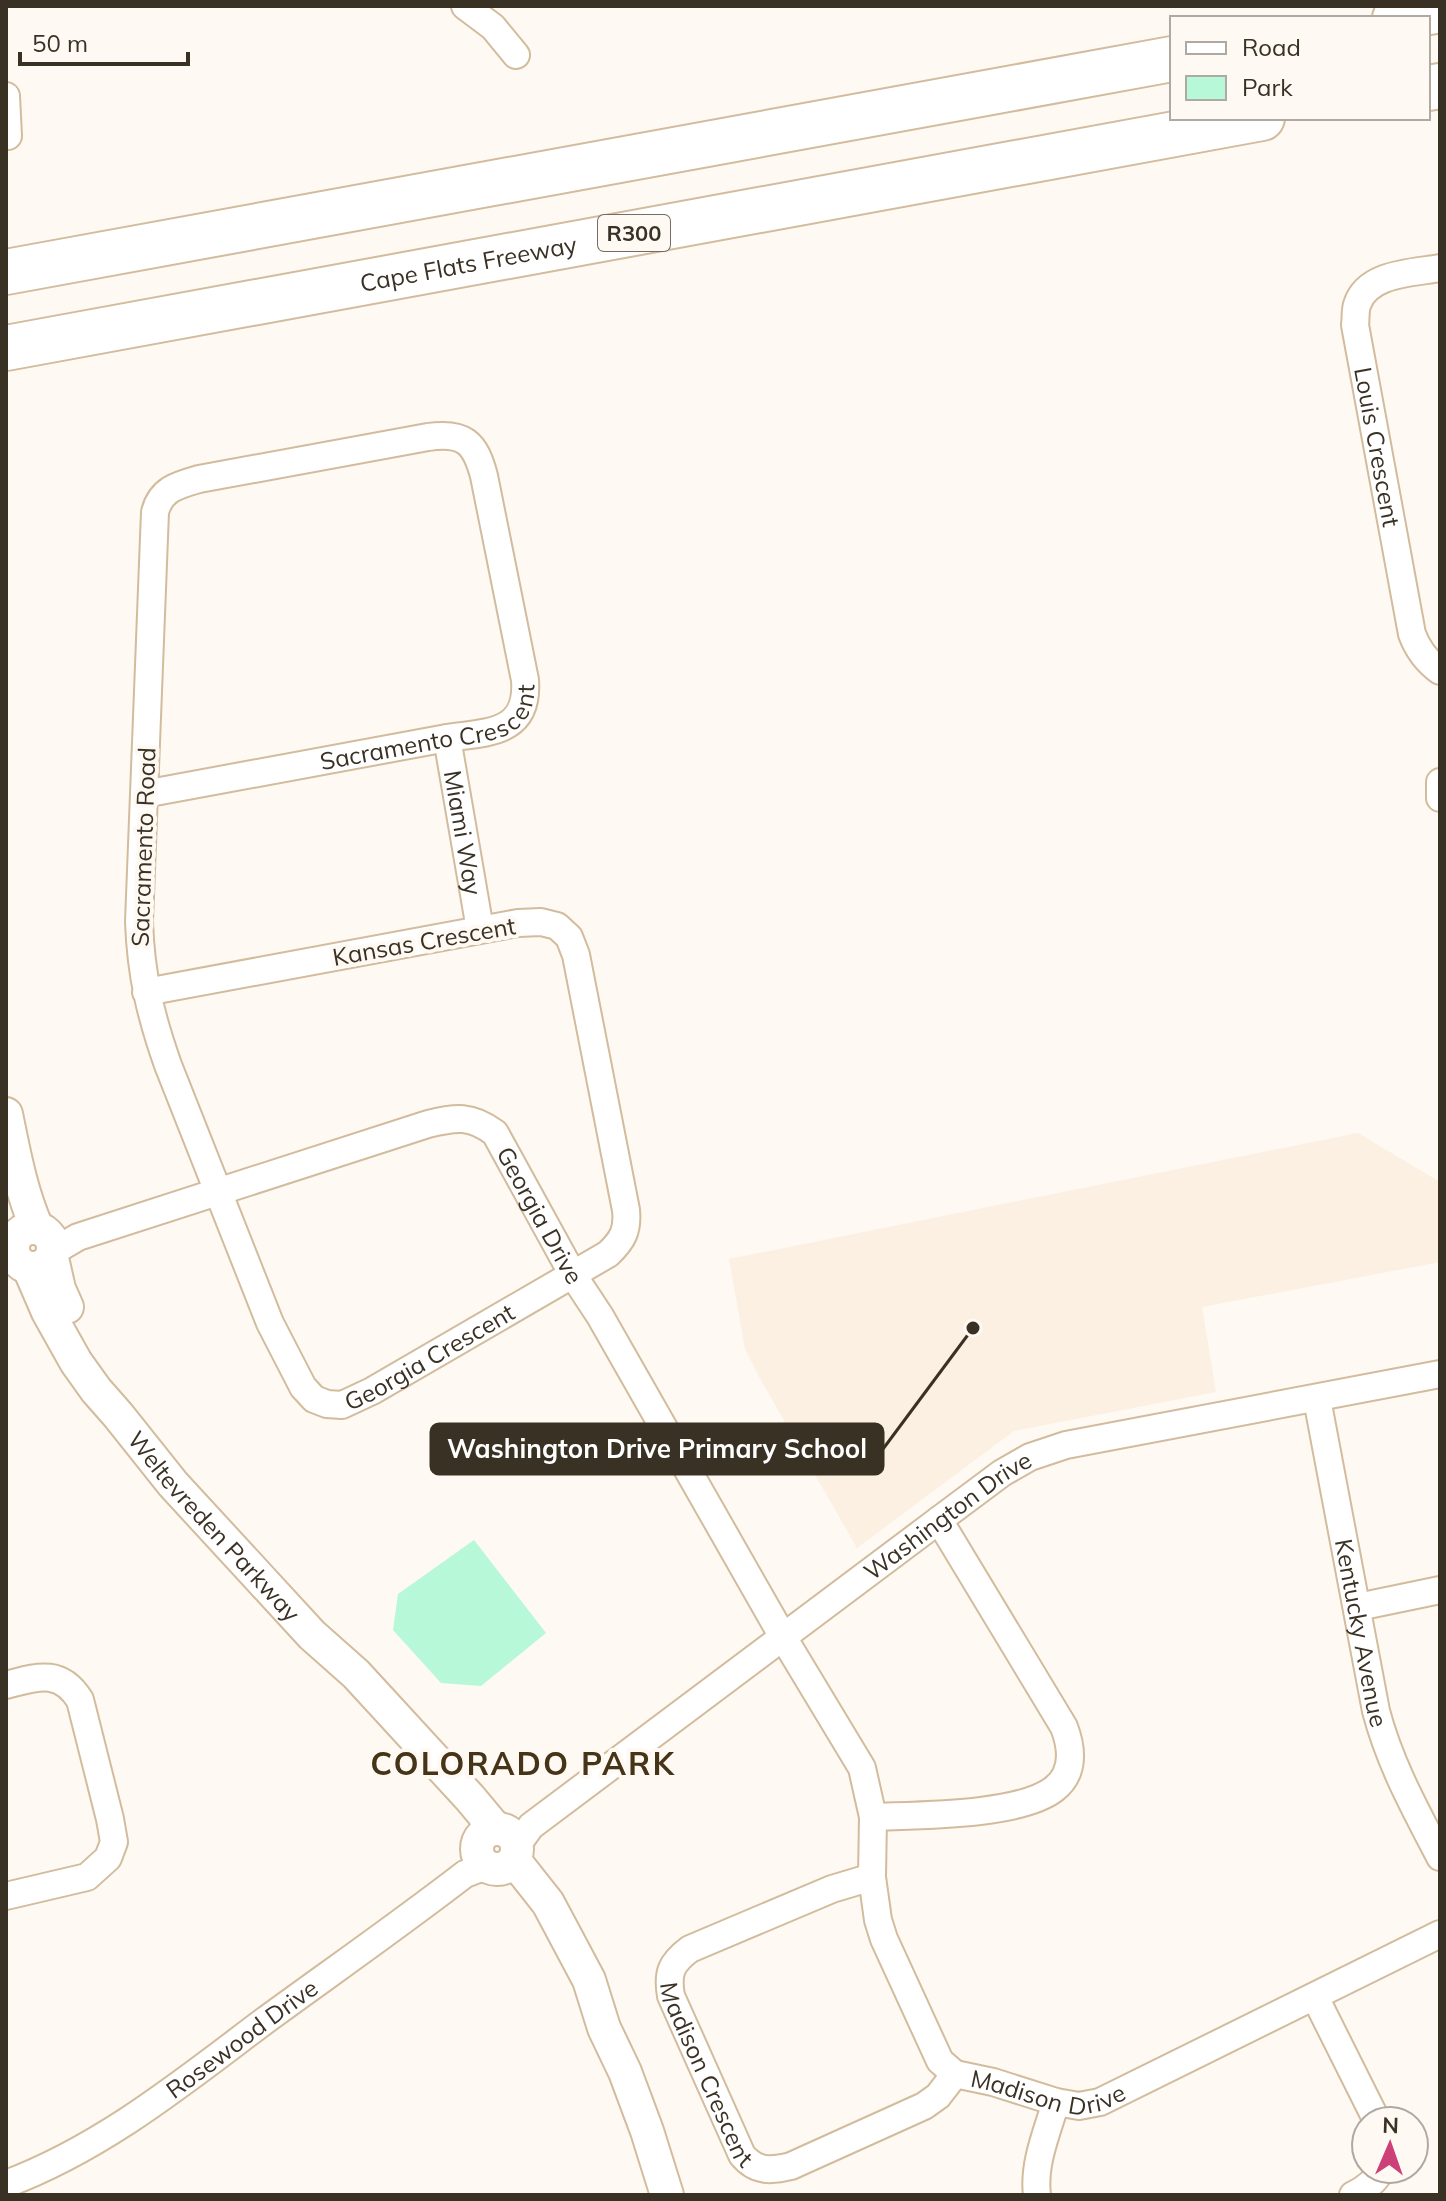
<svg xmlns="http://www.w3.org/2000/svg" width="1446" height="2201" viewBox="0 0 1446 2201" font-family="Mulish,sans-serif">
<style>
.built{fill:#fbf0e1}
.green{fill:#b6f8d8}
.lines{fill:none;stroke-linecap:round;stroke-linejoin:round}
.minor-casing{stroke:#d2bc9d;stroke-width:30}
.tertiary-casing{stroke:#d2bc9d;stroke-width:36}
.motorway-casing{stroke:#d2bc9d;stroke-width:48}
.minor{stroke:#fff;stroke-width:26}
.tertiary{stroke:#fff;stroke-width:32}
.motorway{stroke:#fff;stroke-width:44}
.labels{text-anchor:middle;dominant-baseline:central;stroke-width:8;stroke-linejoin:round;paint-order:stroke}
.shield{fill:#fef9f3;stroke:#756d63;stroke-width:2}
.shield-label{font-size:22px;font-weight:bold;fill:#3a3125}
.street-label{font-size:24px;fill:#3a3125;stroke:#fef9f3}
.district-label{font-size:32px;font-weight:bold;letter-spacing:2px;fill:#463419;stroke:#fef9f3}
.leader{fill:none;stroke:#3a3125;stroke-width:3}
.callout-dot{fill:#3a3125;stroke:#fef9f3;stroke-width:3}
.callout{fill:#3a3125;stroke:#3a3125;stroke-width:3}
.callout-label{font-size:26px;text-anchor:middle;font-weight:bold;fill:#fff}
</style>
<rect width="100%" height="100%" fill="#fef9f3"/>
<!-- built -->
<path class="built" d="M 1358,1133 L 1440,1182 L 1440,1262 L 1202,1307 L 1216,1392 L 1014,1431 L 857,1548 L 758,1375 L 745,1349 L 729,1259 Z"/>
<!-- green -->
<path class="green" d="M 474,1540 L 546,1633 L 481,1686 L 441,1683 L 393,1630 L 398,1594 Z"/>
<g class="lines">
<!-- minor casing -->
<g class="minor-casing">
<g id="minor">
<path d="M 465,6 L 493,27 L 516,55"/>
<path d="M 6,96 L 8,136"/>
<path id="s1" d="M 1440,268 C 1412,273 1367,273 1357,305 C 1355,311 1356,318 1355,325 L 1412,634 C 1418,650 1426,661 1440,671"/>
<path id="s2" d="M 447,738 L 480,929"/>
<path d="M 1440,782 L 1440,798"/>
<path id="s3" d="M 144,794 L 447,738 C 488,732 529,734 525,680 L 484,476 C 475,442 464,432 428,437 L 199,479 C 178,485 161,489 155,512 L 139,922 C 141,975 150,1014 168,1065 L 270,1323 L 303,1387 L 314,1399 L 327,1404 L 342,1405 L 372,1391 L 608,1254 C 623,1240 628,1230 626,1210 L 576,955 L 569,937 L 557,926 L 541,922 L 518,923 L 146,992"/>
<path id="s4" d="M 54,1251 L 78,1237 L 428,1124 C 456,1117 471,1115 495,1133 L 573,1275 L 600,1316 L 783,1637 L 862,1768 L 873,1817 L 872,1877 L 878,1920 L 884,1939 L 940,2061 L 955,2074 L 993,2082 L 1056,2102 L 1079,2106 L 1100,2102 L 1440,1934"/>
<path d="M 6,1260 L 19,1263"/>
<path id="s5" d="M 1317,1399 L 1376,1711 C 1390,1764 1415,1809 1440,1857"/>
<path d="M 1358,1607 L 1440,1590"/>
<path d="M 6,1685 C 37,1677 60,1668 80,1700 L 110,1819 L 114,1842 L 108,1858 L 87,1877 L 6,1896"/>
<path d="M 873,1817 C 918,1815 1019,1816 1054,1789 C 1075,1773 1072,1748 1064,1727 L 939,1520"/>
<path id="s6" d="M 518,1844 L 531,1826 L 939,1520 L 1002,1473 L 1030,1457 L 1066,1445 L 1440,1374"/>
<path id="s7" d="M 872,1877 L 832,1889 L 690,1949 C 671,1963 667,1973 671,1996 L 742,2155 C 756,2172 771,2171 791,2166 L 924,2106 L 938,2096 L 955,2074"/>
<path d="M 1315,1997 L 1377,2121"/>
<path id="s8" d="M 6,2184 C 102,2148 182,2083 263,2022 C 330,1973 399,1925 465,1874 L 486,1866"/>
<path d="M 1037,2195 C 1033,2164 1047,2132 1056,2102"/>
<path d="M 1353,2195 C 1366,2189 1375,2182 1382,2169"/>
</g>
</g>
<!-- tertiary casing -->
<g class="tertiary-casing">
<g id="tertiary">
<path d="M 6,1114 C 14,1153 21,1192 37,1228"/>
<circle cx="33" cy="1248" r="20"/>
<path d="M 52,1258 L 59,1289 L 67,1307"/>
<path id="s9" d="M 29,1268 L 48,1312 L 76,1362 L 96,1390 L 118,1415 L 173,1484 L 312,1635 L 356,1674 L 470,1798 L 495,1828"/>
<circle cx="497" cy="1849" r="20"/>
<path d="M 514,1860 L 548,1903 L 589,1980 L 604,2028 L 625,2072 L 647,2131 L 667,2195"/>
</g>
</g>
<!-- motorway casing -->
<g class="motorway-casing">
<g id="motorway">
<path d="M 1395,18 L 1440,10"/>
<path d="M 1428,88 L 1440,86"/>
<path d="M 6,272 L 1172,59"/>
<path id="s10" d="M 6,348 L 1262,118"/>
</g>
</g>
<!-- minor -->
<use href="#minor" class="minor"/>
<!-- tertiary -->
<use href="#tertiary" class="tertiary"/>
<!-- motorway -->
<use href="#motorway" class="motorway"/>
</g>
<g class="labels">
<!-- shield labels -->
<rect class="shield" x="598" y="215" width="72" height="36" rx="6"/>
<g class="shield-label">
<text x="634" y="233">R300</text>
</g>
<!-- street labels -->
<g class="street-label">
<text stroke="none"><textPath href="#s10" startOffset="470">Cape Flats Freeway</textPath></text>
<text stroke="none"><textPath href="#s1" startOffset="240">Louis Crescent</textPath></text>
<text stroke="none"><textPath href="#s3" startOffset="298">Sacramento Crescent</textPath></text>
<text stroke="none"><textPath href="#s2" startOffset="96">Miami Way</textPath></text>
<text transform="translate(143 847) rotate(-88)">Sacramento Road</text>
<text transform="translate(424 941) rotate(-10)">Kansas Crescent</text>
<text stroke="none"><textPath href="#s4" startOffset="560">Georgia Drive</textPath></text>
<text stroke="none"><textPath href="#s3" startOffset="2050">Georgia Crescent</textPath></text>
<text stroke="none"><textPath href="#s6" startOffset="542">Washington Drive</textPath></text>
<text stroke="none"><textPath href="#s9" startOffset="320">Weltevreden Parkway</textPath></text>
<text stroke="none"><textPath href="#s5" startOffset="238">Kentucky Avenue</textPath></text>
<text stroke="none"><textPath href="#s8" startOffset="278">Rosewood Drive</textPath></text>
<text stroke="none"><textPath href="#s7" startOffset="336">Madison Crescent</textPath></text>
<text stroke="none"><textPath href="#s4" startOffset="1624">Madison Drive</textPath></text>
</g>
<!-- district labels -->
<g class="district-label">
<text x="523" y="1763">COLORADO PARK</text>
</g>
</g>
<!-- callouts -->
<path class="leader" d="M973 1328L883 1449"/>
<circle class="callout-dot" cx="973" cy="1328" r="8"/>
<rect class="callout" x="431" y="1424" width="452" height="50" rx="8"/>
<g class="callout-label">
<text x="657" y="1458">Washington Drive Primary School</text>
</g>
<!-- border -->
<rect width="1446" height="2201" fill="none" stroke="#3a3125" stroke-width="16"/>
<!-- legend -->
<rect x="1170" y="16" width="260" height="104" fill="#fef9f3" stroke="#b0a9a1" stroke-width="2"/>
<rect x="1186" y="42" width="40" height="12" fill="#ffffff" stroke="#b0a9a1" stroke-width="2"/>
<text x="1242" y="56" font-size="24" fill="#3a3125">Road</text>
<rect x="1186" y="76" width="40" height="24" fill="#b6f8d8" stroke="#b0a9a1" stroke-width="2"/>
<text x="1242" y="96" font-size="24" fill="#3a3125">Park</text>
<!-- north arrow -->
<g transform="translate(1390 2145) rotate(2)"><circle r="38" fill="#fef9f3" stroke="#b0a9a1" stroke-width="2"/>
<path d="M0-6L14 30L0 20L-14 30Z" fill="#cb4178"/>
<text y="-12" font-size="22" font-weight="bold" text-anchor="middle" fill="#3a3125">N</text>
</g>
<!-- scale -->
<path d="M20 52v12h168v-12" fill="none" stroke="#3a3125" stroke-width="4"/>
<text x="32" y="52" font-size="24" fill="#3a3125" stroke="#fef9f3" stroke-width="6" paint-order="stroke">50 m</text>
</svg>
